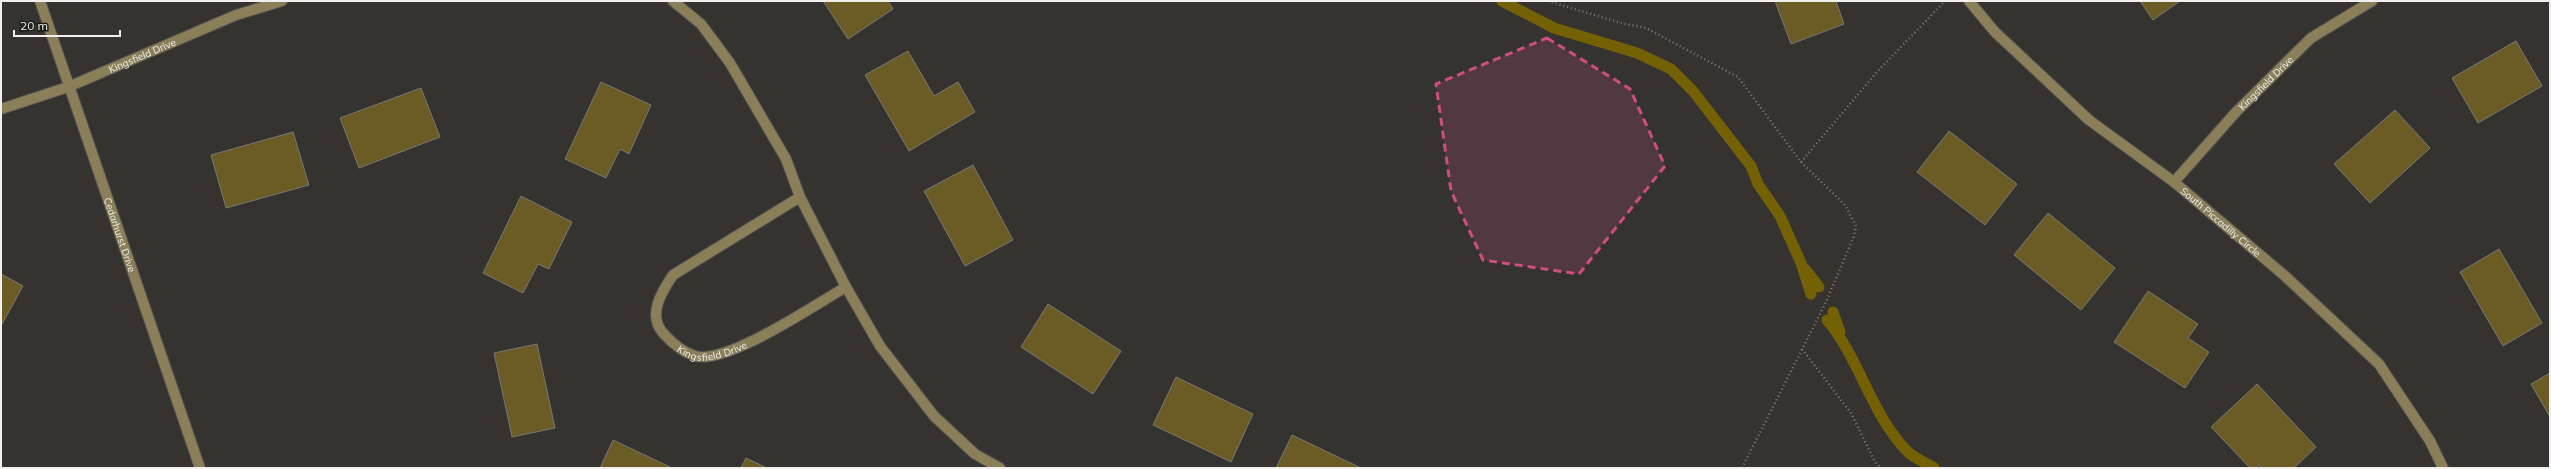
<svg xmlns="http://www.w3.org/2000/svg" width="2551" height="469" viewBox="0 0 2551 469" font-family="Mulish,sans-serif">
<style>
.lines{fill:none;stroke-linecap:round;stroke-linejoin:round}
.stream{stroke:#756105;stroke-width:11}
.building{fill:#6b5c26;stroke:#787874}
.minor-casing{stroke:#52514f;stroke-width:12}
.path{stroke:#7d7c79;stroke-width:2.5;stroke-dasharray:1 3;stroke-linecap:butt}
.minor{stroke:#8a7f58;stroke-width:10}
.marked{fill:#ce4e80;fill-opacity:0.2;stroke:#ce4e80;stroke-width:3;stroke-dasharray:8 5;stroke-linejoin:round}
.labels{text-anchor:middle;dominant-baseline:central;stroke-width:3;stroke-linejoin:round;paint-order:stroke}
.street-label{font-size:10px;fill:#f1f0ef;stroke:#1b1b19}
</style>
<rect width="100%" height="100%" fill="#343330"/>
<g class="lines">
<!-- stream -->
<g class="stream">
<path d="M 1502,1 L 1554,28 L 1637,53 L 1671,69 L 1693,91 L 1751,166 L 1758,184 L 1780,216 L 1801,263 L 1811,294"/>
<path d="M 1806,270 L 1819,287"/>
<path d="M 1833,312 L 1840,332"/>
<path d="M 1827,320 C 1860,359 1871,415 1908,452 C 1915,459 1926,462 1934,468"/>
</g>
</g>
<!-- building -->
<g class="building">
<path d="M 823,1 L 888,1 L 893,9 L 848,39 Z"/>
<path d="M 1775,1 L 1836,1 L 1844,24 L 1791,44 Z"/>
<path d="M 2140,1 L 2180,1 L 2153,20 Z"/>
<path d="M 2516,41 L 2542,86 L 2478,123 L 2452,78 Z"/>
<path d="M 908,51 L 934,96 L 958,82 L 975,112 L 909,151 L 865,75 Z"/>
<path d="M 601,82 L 651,105 L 629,154 L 620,149 L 606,178 L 565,159 Z"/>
<path d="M 421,88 L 440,137 L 359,168 L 340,118 Z"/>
<path d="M 2395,110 L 2430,148 L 2370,203 L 2334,164 Z"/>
<path d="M 1949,131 L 2017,184 L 1985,225 L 1917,172 Z"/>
<path d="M 293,132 L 309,185 L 226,208 L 211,155 Z"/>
<path d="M 973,165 L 1013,240 L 965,266 L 924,191 Z"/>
<path d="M 521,196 L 572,222 L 549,269 L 538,264 L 523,293 L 483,273 Z"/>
<path d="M 2048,213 L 2115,268 L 2081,310 L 2014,255 Z"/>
<path d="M 2499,249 L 2542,323 L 2503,346 L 2460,272 Z"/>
<path d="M 1,274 L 23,286 L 1,326 Z"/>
<path d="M 2148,291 L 2198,324 L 2188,338 L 2209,352 L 2185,388 L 2114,342 Z"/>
<path d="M 1048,304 L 1121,351 L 1093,394 L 1021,347 Z"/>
<path d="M 537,344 L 555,428 L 512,437 L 494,353 Z"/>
<path d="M 2550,373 L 2550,417 L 2531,384 Z"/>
<path d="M 1176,377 L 1253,414 L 1231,462 L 1153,425 Z"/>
<path d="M 2257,384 L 2316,447 L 2294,468 L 2262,468 L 2259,465 L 2256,468 L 2250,468 L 2211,427 Z"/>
<path d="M 1292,435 L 1361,468 L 1276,468 Z"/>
<path d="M 613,440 L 672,468 L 600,468 Z"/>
<path d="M 746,458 L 767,468 L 741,468 Z"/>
</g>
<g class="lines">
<!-- minor casing -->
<g class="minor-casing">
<g id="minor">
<path id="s1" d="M 40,1 L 200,468"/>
<path d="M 673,1 L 701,24 L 730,63 L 786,159 L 800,197 L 846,287 L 880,346 L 934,416 L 975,454 L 1000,468"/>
<path id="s2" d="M 1969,1 L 1995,32 L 2089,120 L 2174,182 L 2285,276 L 2379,364 L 2430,441 L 2443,468"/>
<path id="s3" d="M 1,109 L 68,87 L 236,15 L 282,1"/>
<path id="s4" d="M 2174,182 L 2236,112 L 2311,38 L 2372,1"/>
<path id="s5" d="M 800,197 L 673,275 C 662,291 647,315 663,333 C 672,343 682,352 695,356 C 727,365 816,304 846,287"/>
</g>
</g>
<!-- path -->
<g class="path">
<path d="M 1548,1 L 1621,23 L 1646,28 L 1738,77 L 1801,162 L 1845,205 L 1856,226 L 1854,236 L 1826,302 L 1742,468"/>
<path d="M 1801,162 L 1877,72 L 1945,1"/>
<path d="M 1802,349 L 1851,413 L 1875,462 L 1881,468"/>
</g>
<!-- minor -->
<use href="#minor" class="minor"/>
</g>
<!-- marked area -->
<path class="marked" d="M 1547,38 L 1630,89 L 1665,166 L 1579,274 L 1483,260 L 1451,191 L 1436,84 Z"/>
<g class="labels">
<!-- street labels -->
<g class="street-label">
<text stroke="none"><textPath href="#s3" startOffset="151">Kingsfield Drive</textPath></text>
<text stroke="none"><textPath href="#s4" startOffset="135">Kingsfield Drive</textPath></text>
<text stroke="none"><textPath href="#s2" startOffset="336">South Piccadilly Circle</textPath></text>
<text stroke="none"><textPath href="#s1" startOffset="247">Cedarhurst Drive</textPath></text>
<text stroke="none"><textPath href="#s5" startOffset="270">Kingsfield Drive</textPath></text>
</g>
</g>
<!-- border -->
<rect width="2551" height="469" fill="none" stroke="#f1f0ef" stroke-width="4"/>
<!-- scale -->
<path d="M14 30v6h106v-6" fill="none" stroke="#f1f0ef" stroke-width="2"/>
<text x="20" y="30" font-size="12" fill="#f1f0ef" stroke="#1b1b19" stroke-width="3" paint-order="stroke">20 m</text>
</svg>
